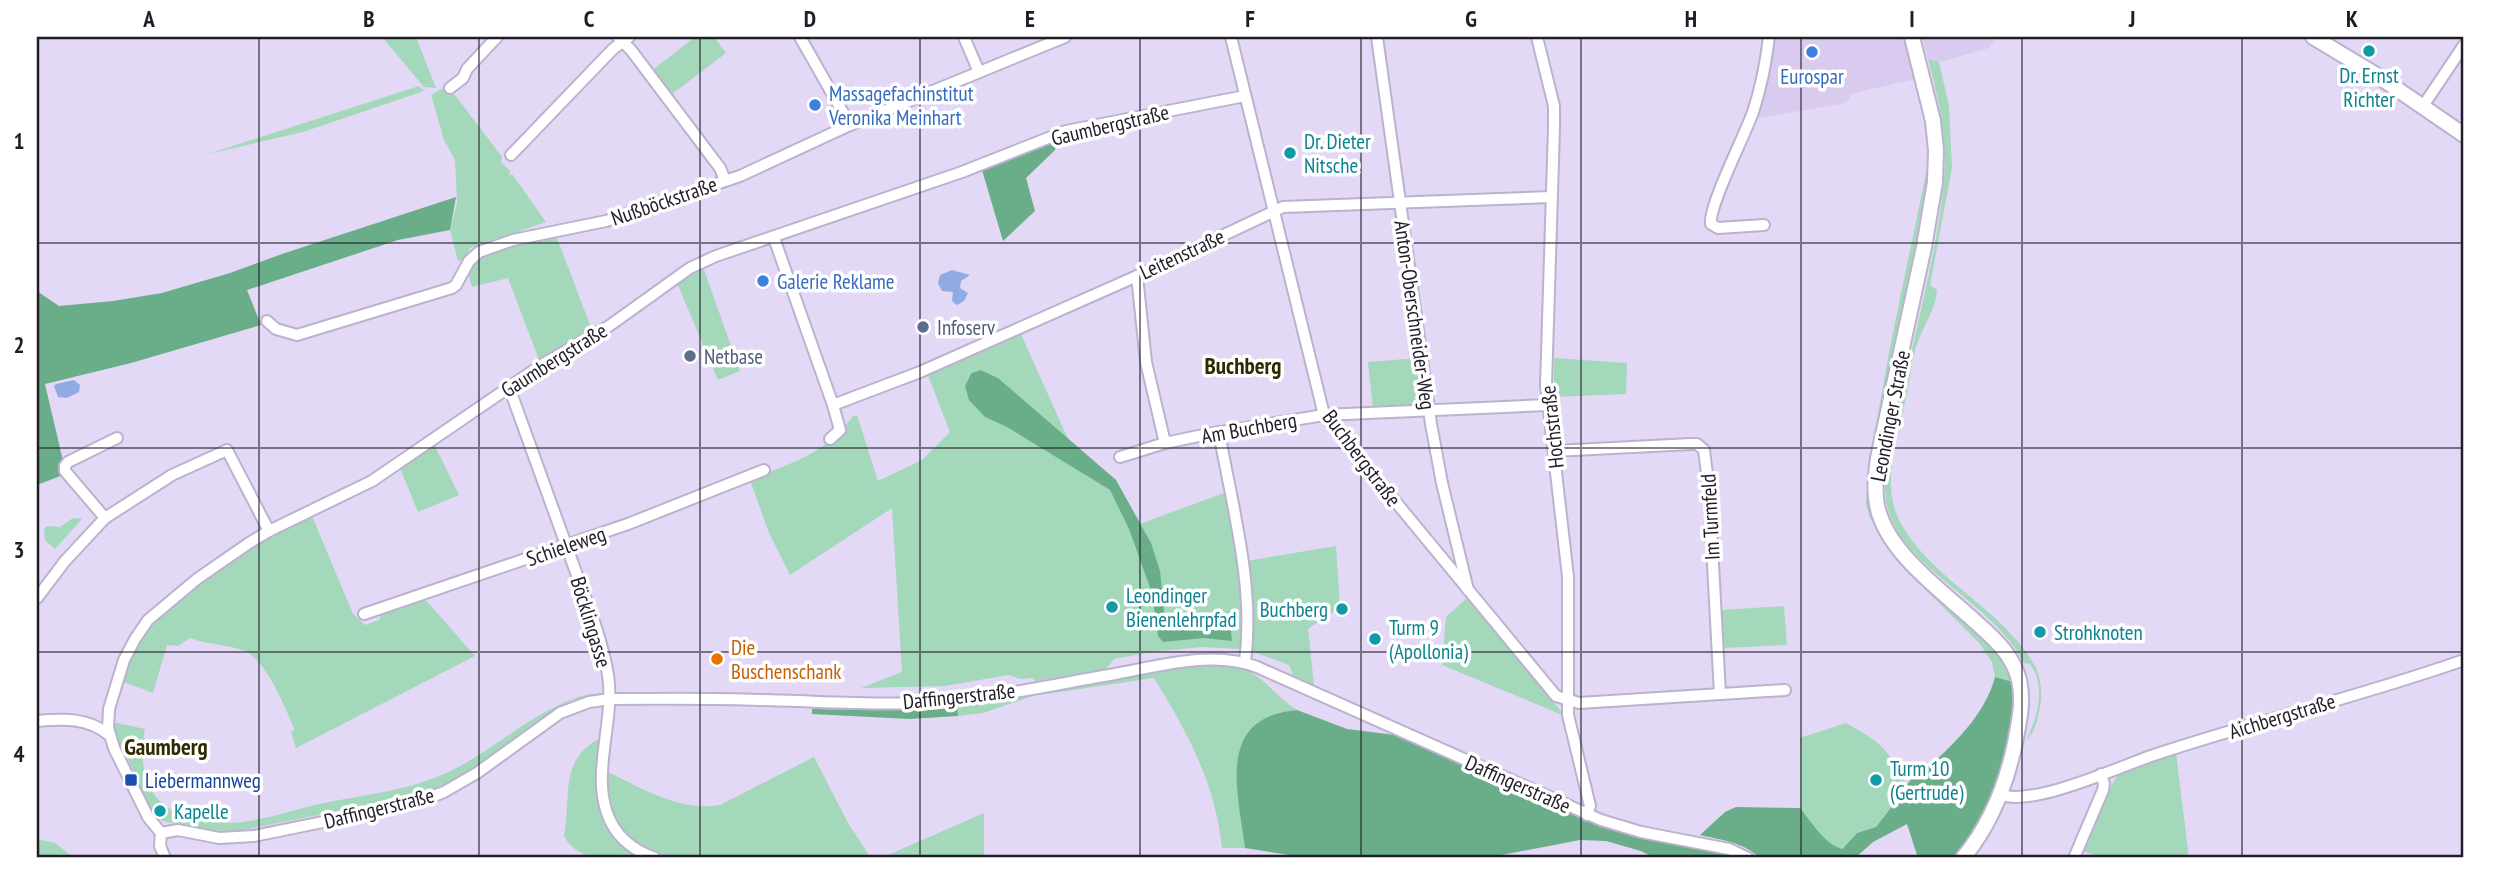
<svg xmlns="http://www.w3.org/2000/svg" width="2501" height="895" viewBox="0 0 2501 895" font-family="'PT Sans Narrow',sans-serif">
<style>
.built{fill:#d8cbef}
.green{fill:#a3d8bb}
.forest{fill:#69ad89}
.water{fill:#90abe3}
.lines{fill:none;stroke-linecap:round;stroke-linejoin:round}
.minor-casing{stroke:#bcb2ce;stroke-width:14}
.tertiary-casing{stroke:#bcb2ce;stroke-width:18}
.minor{stroke:#fff;stroke-width:10}
.tertiary{stroke:#fff;stroke-width:14}
.grid{fill:none;stroke:#211d28;stroke-width:2;stroke-opacity:0.55}
.culture-dot{fill:#0f9aa8;stroke:#fff;stroke-width:2.5}
.shop-dot{fill:#3f7fe0;stroke:#fff;stroke-width:2.5}
.service-dot{fill:#5c6f8a;stroke:#fff;stroke-width:2.5}
.food-dot{fill:#e8710a;stroke:#fff;stroke-width:2.5}
.transit-dot{fill:#1a4fb4;stroke:#fff;stroke-width:2.5}
.labels{text-anchor:middle;dominant-baseline:central;stroke-width:7;stroke-linejoin:round;paint-order:stroke}
.culture-label{font-size:21px;fill:#0d838f;stroke:#fff;text-anchor:start}
.shop-label{font-size:21px;fill:#366cbe;stroke:#fff;text-anchor:start}
.street-label{font-size:21px;fill:#211d28;stroke:#fff}
.service-label{font-size:21px;fill:#4e5e75;stroke:#fff;text-anchor:start}
.food-label{font-size:21px;fill:#c56008;stroke:#fff;text-anchor:start}
.transit-label{font-size:21px;fill:#164399;stroke:#fff;text-anchor:start}
.neighbourhood-label{font-size:23px;font-weight:bold;fill:#332900;stroke:#fff}
.neatline{fill:none;stroke:#211d28;stroke-width:2.5}
.grid-label{font-size:23px;text-anchor:middle;font-weight:bold;fill:#211d28}
</style>
<rect width="100%" height="100%" fill="#e3d8f6"/>
<!-- built -->
<g class="built">
<path d="M 1775,37 L 1905,37 L 1916,79 L 1853,93 L 1846,103 L 1758,118 L 1773,56 Z"/>
<path d="M 1922,37 L 1996,37 L 1989,48 L 1939,62 L 1928,59 Z"/>
</g>
<!-- green -->
<g class="green">
<path d="M 382,37 L 416,37 L 436,88 L 424,87 Z"/>
<path d="M 695,37 L 714,37 L 726,53 L 672,94 L 654,69 Z"/>
<path d="M 1928,59 L 1939,62 L 1949,106 L 1952,168 L 1930,285 L 1937,290 C 1936,309 1923,326 1917,344 C 1911,361 1910,379 1906,397 C 1898,436 1880,483 1900,522 C 1931,579 1998,606 2032,661 C 2042,676 2043,695 2039,712 C 2037,723 2034,733 2026,741 C 2037,718 2047,687 2030,664 L 2024,663 C 1995,605 1911,572 1890,516 C 1876,477 1894,430 1903,391 C 1917,323 1938,248 1944,179 C 1948,137 1938,98 1928,59 Z"/>
<path d="M 419,86 L 424,91 L 303,132 L 208,154 Z"/>
<path d="M 445,87 L 453,95 L 455,95 L 502,157 L 501,162 L 510,171 L 509,176 L 512,174 L 546,222 L 470,248 L 465,259 L 458,261 L 450,230 L 457,203 L 455,160 L 444,140 L 431,95 Z"/>
<path d="M 1930,154 L 1931,174 L 1874,516 L 1996,648 L 2008,668 L 2013,682 L 1995,677 L 1992,662 L 1980,644 L 1906,570 L 1881,539 L 1869,516 L 1866,503 L 1868,469 L 1891,342 Z"/>
<path d="M 557,238 L 592,330 L 539,360 L 508,278 L 472,287 L 468,273 L 476,258 L 515,245 Z"/>
<path d="M 703,267 L 740,371 L 718,380 L 677,283 Z"/>
<path d="M 1020,332 L 1068,439 L 998,378 L 981,370 L 970,373 L 965,386 L 985,417 L 1007,426 L 1110,490 L 1129,528 L 1224,493 L 1242,588 L 1241,649 L 1201,647 L 1151,652 L 1114,659 L 1106,669 L 1036,681 L 1032,678 L 1021,679 L 1008,675 L 945,686 L 861,688 L 902,672 L 892,508 L 790,575 L 769,533 L 750,480 C 792,462 825,455 853,416 L 857,415 L 878,481 L 922,460 L 950,432 L 927,373 Z"/>
<path d="M 1418,358 L 1424,402 L 1422,405 L 1373,409 L 1368,362 Z"/>
<path d="M 1554,358 L 1627,363 L 1626,394 L 1554,397 Z"/>
<path d="M 434,444 L 459,495 L 418,512 L 400,468 Z"/>
<path d="M 312,516 L 353,614 L 365,625 L 379,620 L 382,613 L 424,598 L 475,656 L 296,748 L 291,732 L 295,730 C 285,708 267,661 245,651 C 227,644 207,645 190,638 L 178,646 L 167,645 L 153,693 L 121,681 C 129,661 137,640 151,624 C 158,616 168,609 176,602 C 217,567 263,539 312,516 Z"/>
<path d="M 73,518 L 82,519 L 55,549 L 45,540 L 44,529 L 47,526 L 60,527 Z"/>
<path d="M 1336,546 L 1340,607 L 1308,629 L 1314,685 L 1293,675 L 1289,665 L 1251,651 L 1251,589 L 1246,561 Z"/>
<path d="M 1468,597 L 1565,716 L 1442,665 L 1446,617 Z"/>
<path d="M 1784,606 L 1787,645 L 1724,648 L 1721,610 Z"/>
<path d="M 1213,664 C 1223,665 1233,664 1242,668 C 1264,676 1278,699 1297,710 C 1215,717 1239,792 1245,848 L 1222,848 C 1215,782 1188,734 1154,678 L 1033,696 L 983,713 L 958,716 L 957,705 L 1174,667 Z"/>
<path d="M 590,694 L 604,694 L 573,700 L 560,706 C 513,735 475,774 422,794 L 238,831 L 206,830 L 162,821 L 152,812 L 127,757 L 123,752 L 121,753 L 113,736 L 112,722 L 145,729 C 137,776 149,810 200,820 C 213,822 228,824 242,822 C 268,819 294,810 319,804 C 362,795 401,792 442,775 C 495,752 534,707 590,694 Z"/>
<path d="M 1846,723 C 1881,743 1887,747 1906,784 L 1904,791 L 1876,827 L 1857,833 L 1841,849 C 1824,844 1811,821 1800,808 L 1800,738 Z"/>
<path d="M 602,737 C 601,753 595,775 599,791 C 605,820 617,843 641,858 C 613,858 580,865 564,836 C 572,794 558,760 602,737 Z"/>
<path d="M 2176,753 L 2189,858 L 2103,858 L 2080,850 L 2099,807 L 2106,801 L 2111,786 L 2120,772 Z"/>
<path d="M 814,757 L 848,823 L 869,855 L 863,858 L 795,858 L 764,855 L 761,858 L 667,858 C 656,856 647,850 637,844 C 608,826 609,803 606,771 C 641,788 680,812 720,805 Z"/>
<path d="M 984,813 L 984,858 L 881,858 Z"/>
<path d="M 37,839 L 55,843 L 74,858 L 37,858 Z"/>
</g>
<!-- forest -->
<g class="forest">
<path d="M 1057,140 L 1055,150 L 1026,178 L 1035,211 L 1003,241 L 982,170 Z"/>
<path d="M 456,197 L 450,230 L 398,240 L 247,290 L 261,325 L 131,363 L 45,384 L 63,461 L 63,475 L 37,485 L 37,291 L 59,306 L 113,301 L 162,293 L 230,273 L 282,254 Z"/>
<path d="M 981,370 L 998,378 L 1116,480 L 1151,543 L 1160,571 L 1164,612 L 1174,626 L 1188,631 L 1217,627 L 1231,631 L 1232,641 L 1204,638 L 1163,642 L 1158,636 L 1152,593 L 1129,529 L 1110,490 L 1007,427 L 985,417 L 969,400 L 965,386 L 971,373 Z"/>
<path d="M 1995,677 L 2013,682 C 2018,716 2004,778 1987,809 C 1978,827 1966,843 1953,858 L 1918,858 L 1907,824 L 1873,842 L 1855,858 L 1760,858 C 1743,842 1721,840 1700,835 L 1725,812 L 1736,807 L 1800,808 C 1811,821 1824,844 1842,849 L 1857,833 L 1876,827 L 1904,791 C 1907,778 1925,770 1935,761 C 1960,738 1986,711 1995,677 Z"/>
<path d="M 957,705 L 958,716 L 909,719 L 812,714 L 812,709 L 883,710 Z"/>
<path d="M 1297,710 L 1347,729 L 1395,735 L 1599,825 L 1643,838 L 1732,855 L 1725,858 L 1655,858 L 1641,851 L 1606,841 L 1580,840 L 1486,858 L 1308,858 L 1245,848 C 1238,792 1215,717 1297,710 Z"/>
</g>
<!-- water -->
<g class="water">
<path d="M 952,270 L 970,275 L 961,281 L 960,288 L 968,293 L 964,301 L 957,305 L 952,301 L 953,292 L 942,291 L 938,283 L 940,275 Z"/>
<path d="M 74,380 L 80,385 L 79,392 L 67,398 L 58,397 L 54,386 L 56,384 Z"/>
</g>
<g class="lines">
<!-- minor casing -->
<g class="minor-casing">
<g id="minor">
<path d="M 618,37 L 631,50 L 720,168 L 725,180"/>
<path d="M 800,37 L 850,125"/>
<path d="M 964,37 L 979,72"/>
<path d="M 1231,37 L 1324,415 L 1556,696 L 1579,703 L 1785,690"/>
<path d="M 1377,37 L 1431,424 L 1442,483 L 1468,590"/>
<path d="M 1537,37 L 1554,106 L 1554,128 L 1546,385 L 1568,577 L 1568,715 L 1590,806 L 1587,815"/>
<path d="M 450,88 L 463,78 L 467,69 L 497,37"/>
<path d="M 2423,106 L 2464,45"/>
<path d="M 511,155 L 613,49 L 629,37"/>
<path d="M 1764,225 L 1718,228 L 1711,224 C 1708,207 1745,135 1753,112 C 1761,88 1766,62 1769,37"/>
<path d="M 774,238 L 833,405 L 840,430 L 830,439"/>
<path d="M 1137,276 L 1146,362 L 1165,443"/>
<path d="M 267,321 L 276,329 L 297,335 L 452,288 L 456,285 L 469,261 L 479,252 L 513,240 L 606,221 L 740,176 L 850,125 L 1065,37"/>
<path d="M 509,387 C 529,442 549,498 569,553 C 583,593 601,633 608,675 C 615,720 592,771 607,813 C 615,836 632,850 655,858"/>
<path d="M 833,405 L 920,372 L 1137,276 L 1283,207 L 1552,197"/>
<path d="M 1219,432 C 1232,506 1255,586 1245,662"/>
<path d="M 1554,451 L 1691,444 L 1697,444 L 1704,450 L 1709,490 L 1720,694"/>
<path d="M 1120,457 L 1165,443 L 1208,434 L 1324,415 L 1547,405"/>
<path d="M 105,518 L 65,471 L 65,466 L 68,462 L 117,438"/>
<path d="M 37,598 L 65,561 L 105,518 L 172,475 L 227,450 L 269,531"/>
<path d="M 364,614 L 628,524 L 764,470"/>
<path d="M 37,721 C 64,719 87,717 109,735"/>
<path d="M 2001,795 C 2036,806 2118,767 2154,755 C 2256,721 2362,696 2464,660"/>
<path d="M 161,833 L 178,830 L 219,838 L 254,836 L 416,803 L 444,792 L 477,773 L 560,713 L 589,702 L 610,699 C 660,699 710,698 760,700 C 813,701 866,705 920,703 C 985,700 1051,685 1115,674 C 1159,666 1213,650 1257,667 L 1601,820 L 1641,832 L 1729,849 L 1748,858"/>
<path d="M 161,833 L 148,817 L 114,748 L 108,728 L 109,709 L 124,660 L 135,639 L 148,620 L 197,579 L 249,543 L 269,531 L 372,481 L 543,364 L 609,326 L 690,268 L 716,256 L 962,172 L 1066,131 L 1245,96"/>
<path d="M 161,833 L 160,846 L 165,858"/>
<path d="M 2074,858 L 2103,790 L 2104,784 L 2101,774"/>
</g>
</g>
<!-- tertiary casing -->
<g class="tertiary-casing">
<g id="tertiary">
<path d="M 1912,37 L 1933,121 L 1936,150 L 1935,182 L 1924,247 L 1878,458 C 1876,474 1874,489 1877,505 C 1886,553 1945,593 1979,625 C 1997,641 2013,656 2019,680 C 2024,701 2019,722 2015,743 C 2006,786 1991,824 1963,858"/>
<path d="M 2313,37 L 2378,76 L 2464,135"/>
</g>
</g>
<!-- minor -->
<use href="#minor" class="minor"/>
<!-- tertiary -->
<use href="#tertiary" class="tertiary"/>
</g>
<!-- grid -->
<path class="grid" d="M 259,37 L 259,858M 479,37 L 479,858M 700,37 L 700,858M 920,37 L 920,858M 1140,37 L 1140,858M 1361,37 L 1361,858M 1581,37 L 1581,858M 1801,37 L 1801,858M 2022,37 L 2022,858M 2242,37 L 2242,858M 37,243 L 2464,243M 37,448 L 2464,448M 37,652 L 2464,652"/>
<!-- markers -->
<g class="culture-dot">
<circle cx="2369" cy="51" r="7"/>
<circle cx="1290" cy="153" r="7"/>
<circle cx="1112" cy="607" r="7"/>
<circle cx="1342" cy="609" r="7"/>
<circle cx="2040" cy="632" r="7"/>
<circle cx="1375" cy="639" r="7"/>
<circle cx="1876" cy="780" r="7"/>
<circle cx="160" cy="811" r="7"/>
</g>
<g class="shop-dot">
<circle cx="1812" cy="52" r="7"/>
<circle cx="815" cy="105" r="7"/>
<circle cx="763" cy="281" r="7"/>
</g>
<g class="service-dot">
<circle cx="923" cy="327" r="7"/>
<circle cx="690" cy="356" r="7"/>
</g>
<circle class="food-dot" cx="717" cy="659" r="7"/>
<rect class="transit-dot" x="124" y="773" width="14" height="14" rx="3.5"/>
<g class="labels">
<!-- culture labels -->
<g class="culture-label">
<text x="2369" y="75" text-anchor="middle">Dr. Ernst<tspan x="2369" dy="24">Richter</tspan></text>
<text x="1304" y="141">Dr. Dieter<tspan x="1304" dy="24">Nitsche</tspan></text>
<text x="1126" y="595">Leondinger<tspan x="1126" dy="24">Bienenlehrpfad</tspan></text>
<text x="1328" y="609" text-anchor="end">Buchberg</text>
<text x="1389" y="627">Turm 9<tspan x="1389" dy="24">(Apollonia)</tspan></text>
<text x="2054" y="632">Strohknoten</text>
<text x="1890" y="768">Turm 10<tspan x="1890" dy="24">(Gertrude)</tspan></text>
<text x="174" y="811">Kapelle</text>
</g>
<!-- shop labels -->
<g class="shop-label">
<text x="1812" y="76" text-anchor="middle">Eurospar</text>
<text x="829" y="93">Massagefachinstitut<tspan x="829" dy="24">Veronika Meinhart</tspan></text>
<text x="777" y="281">Galerie Reklame</text>
</g>
<!-- street labels -->
<g class="street-label">
<text transform="translate(1110 125) rotate(-13)">Gaumbergstraße</text>
<text transform="translate(664 201) rotate(-19)">Nußböckstraße</text>
<text transform="translate(1182 254) rotate(-25)">Leitenstraße</text>
<text transform="translate(1415 315) rotate(82)">Anton-Oberschneider-Weg</text>
<text transform="translate(554 360) rotate(-32)">Gaumbergstraße</text>
<text transform="translate(1890 416) rotate(-79)">Leondinger Straße</text>
<text transform="translate(1552 427) rotate(-96)">Hochstraße</text>
<text transform="translate(1249 428) rotate(-10)">Am Buchberg</text>
<text transform="translate(1362 458) rotate(53)">Buchbergstraße</text>
<text transform="translate(1710 517) rotate(-93)">Im Turmfeld</text>
<text transform="translate(566 546) rotate(-19)">Schieleweg</text>
<text transform="translate(591 622) rotate(73)">Böcklingasse</text>
<text transform="translate(959 696) rotate(-6)">Daffingerstraße</text>
<text transform="translate(2282 716) rotate(-17)">Aichbergstraße</text>
<text transform="translate(1518 784) rotate(24)">Daffingerstraße</text>
<text transform="translate(379 808) rotate(-14)">Daffingerstraße</text>
</g>
<!-- service labels -->
<g class="service-label">
<text x="937" y="327">Infoserv</text>
<text x="704" y="356">Netbase</text>
</g>
<!-- food labels -->
<g class="food-label">
<text x="731" y="647">Die<tspan x="731" dy="24">Buschenschank</tspan></text>
</g>
<!-- transit labels -->
<g class="transit-label">
<text x="145" y="780">Liebermannweg</text>
</g>
<!-- neighbourhood labels -->
<g class="neighbourhood-label">
<text x="1243" y="365">Buchberg</text>
<text x="166" y="746">Gaumberg</text>
</g>
</g>
<!-- border -->
<rect width="2501" height="895" fill="none" stroke="#ffffff" stroke-width="77"/>
<rect x="38" y="38" width="2424" height="818" class="neatline"/>
<g class="grid-label">
<text x="149" y="27">A</text>
<text x="369" y="27">B</text>
<text x="589" y="27">C</text>
<text x="810" y="27">D</text>
<text x="1030" y="27">E</text>
<text x="1250" y="27">F</text>
<text x="1471" y="27">G</text>
<text x="1691" y="27">H</text>
<text x="1912" y="27">I</text>
<text x="2132" y="27">J</text>
<text x="2352" y="27">K</text>
<text x="19" y="149">1</text>
<text x="19" y="353">2</text>
<text x="19" y="558">3</text>
<text x="19" y="762">4</text>
</g>
</svg>
